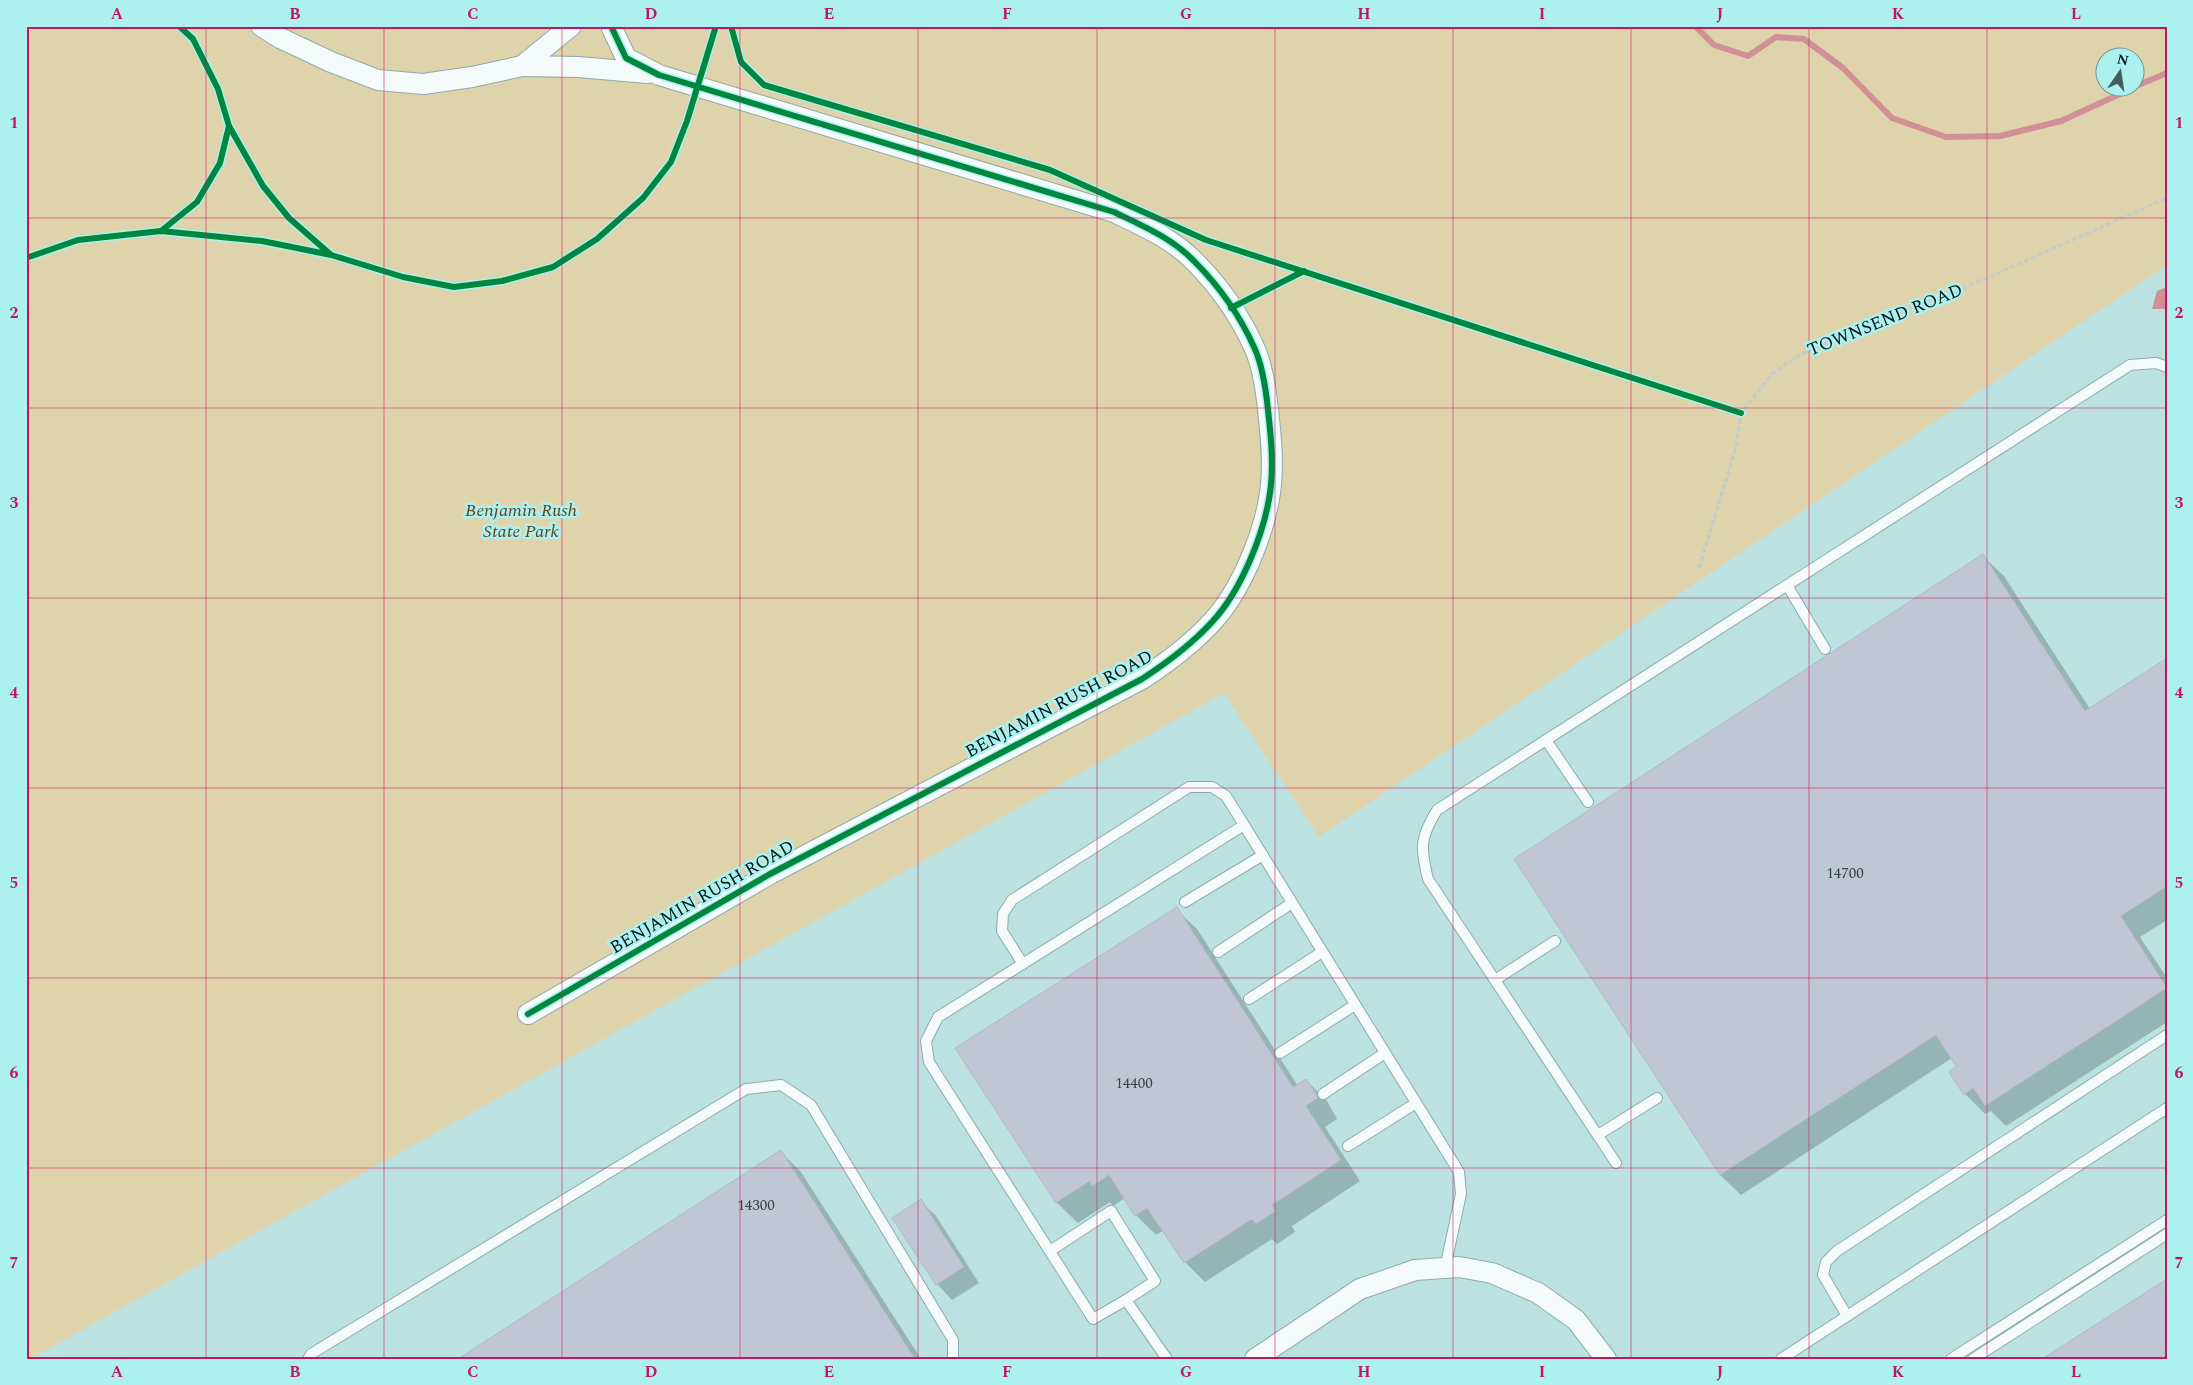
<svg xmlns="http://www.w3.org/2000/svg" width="2193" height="1385" viewBox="0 0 2193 1385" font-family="Spectral,serif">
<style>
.green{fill:#dfd3ab;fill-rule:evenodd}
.water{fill:#d18f96}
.shadow{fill:#0003}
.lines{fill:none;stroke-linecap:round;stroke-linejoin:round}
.stream{stroke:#d18f96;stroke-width:6}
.building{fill:#c1c6d7;stroke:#aeb9c1}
.lane-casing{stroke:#8dabab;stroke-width:12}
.street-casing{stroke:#8dabab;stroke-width:22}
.path{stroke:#c1cccc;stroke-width:3;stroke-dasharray:5 2.5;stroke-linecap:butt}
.lane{stroke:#f5fafa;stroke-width:10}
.street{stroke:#f5fafa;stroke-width:20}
.cycleway-casing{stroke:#adf0f0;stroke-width:9}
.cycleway{stroke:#00873e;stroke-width:6}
.grid{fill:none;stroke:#c2185b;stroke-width:1;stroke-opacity:0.55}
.labels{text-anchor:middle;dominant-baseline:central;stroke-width:5;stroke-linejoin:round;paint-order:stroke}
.number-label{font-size:15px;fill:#304448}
.street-label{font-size:18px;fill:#001818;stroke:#adf0f0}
.park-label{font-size:18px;font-style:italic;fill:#5e441b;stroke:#adf0f0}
.neatline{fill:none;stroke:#c2185b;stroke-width:2}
.grid-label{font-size:16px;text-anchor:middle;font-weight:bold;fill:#c2185b}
</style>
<rect width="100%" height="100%" fill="#bce1e1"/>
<!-- green -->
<path class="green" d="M 26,26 L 2167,26 L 2167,265 L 1319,837 L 1224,693 L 30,1359 L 26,1359 ZM 2106,58 L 2136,58 L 2136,88 L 2106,88 Z"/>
<!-- water -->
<path class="water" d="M 2167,287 L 2167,309 L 2152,309 L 2157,291 Z"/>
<!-- shadow -->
<g class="shadow">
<path d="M 1983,556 L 2004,576 L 2090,709 L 2167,660 L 2167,920 L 2140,937 L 2167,978 L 2167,1022 L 2006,1126 L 1991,1111 L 1985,1114 L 1965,1094 L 1958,1067 L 1952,1058 L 1741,1195 L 1720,1175 Z"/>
<path d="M 1176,909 L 1197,929 L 1298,1086 L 1306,1080 L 1327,1101 L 1337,1119 L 1325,1127 L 1360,1181 L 1292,1226 L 1295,1232 L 1277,1244 L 1272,1239 L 1205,1282 L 1185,1262 L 1164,1230 L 1156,1235 L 1136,1215 L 1125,1198 L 1113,1206 L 1110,1202 L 1078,1223 L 1057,1203 L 957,1049 Z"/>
<path d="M 781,1152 L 801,1172 L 921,1359 L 461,1359 Z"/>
<path d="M 920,1201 L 936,1216 L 979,1283 L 952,1300 L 937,1284 Z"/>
</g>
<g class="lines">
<!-- stream -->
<g class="stream">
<path d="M 1695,26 L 1714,45 L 1748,56 L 1776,37 L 1804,39 L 1843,68 L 1892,118 L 1946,137 L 2000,136 L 2061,121 L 2133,88"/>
<path d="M 2136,86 L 2167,73"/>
</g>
</g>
<!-- building -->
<g class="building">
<path d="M 1983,554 L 2085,711 L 2167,658 L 2167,886 L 2121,916 L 2167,988 L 1985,1106 L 1973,1088 L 1964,1095 L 1949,1072 L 1956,1066 L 1936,1035 L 1720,1175 L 1514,859 Z"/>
<path d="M 1177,907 L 1293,1087 L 1306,1079 L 1316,1094 L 1318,1098 L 1306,1106 L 1341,1160 L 1272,1205 L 1276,1211 L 1256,1224 L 1252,1219 L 1184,1263 L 1147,1208 L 1135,1216 L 1109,1175 L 1092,1186 L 1090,1181 L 1056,1203 L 955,1048 Z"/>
<path d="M 781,1150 L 915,1359 L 458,1359 Z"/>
<path d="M 921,1199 L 964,1267 L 936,1285 L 892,1218 Z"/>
<path d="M 2167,1279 L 2167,1359 L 2042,1359 Z"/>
</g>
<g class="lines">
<!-- lane casing -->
<g class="lane-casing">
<g id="lane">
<path d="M 1787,585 L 1825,649"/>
<path d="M 1546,740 L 1588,802"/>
<path d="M 1185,902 L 1263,855"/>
<path d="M 1218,952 L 1292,903"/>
<path d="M 1023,964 L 1002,931 L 1003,914 L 1012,900 L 1189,787 L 1212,787 L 1226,796 L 1244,825"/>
<path d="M 1495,980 L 1555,941"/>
<path d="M 1249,999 L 1322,952"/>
<path d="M 1280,1053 L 1355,1005"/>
<path d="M 1323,1094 L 1385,1053"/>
<path d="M 1598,1135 L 1657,1098"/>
<path d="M 1348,1146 L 1416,1103"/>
<path d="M 1616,1163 L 1428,879 C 1420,847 1420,838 1437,810 L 2130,365 L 2156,363 L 2167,367"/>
<path d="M 1050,1251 L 1111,1211 L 1155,1281 L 1126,1300"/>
<path d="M 1847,1316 L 1823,1275 L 1826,1262 L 1837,1251 L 2167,1035"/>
<path d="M 308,1359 L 311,1354 L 746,1089 L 781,1085 L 811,1105 L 953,1340 L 953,1359"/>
<path d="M 1167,1359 L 1126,1300 L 1093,1319 L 929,1062 L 926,1041 L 938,1017 L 1244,825 L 1459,1172 L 1461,1194 L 1445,1268"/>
<path d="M 1781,1359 L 2167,1108"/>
<path d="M 1951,1359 L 2167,1220"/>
<path d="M 1973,1359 L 2167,1234"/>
</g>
</g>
<!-- street casing -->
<g class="street-casing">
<g id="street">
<path d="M 261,26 L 280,38 L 331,62 L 378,80 L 423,84 L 472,77 L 522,66 L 571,26"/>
<path d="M 522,66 L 578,67 L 648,73"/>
<path d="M 528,1014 L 770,874 L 1142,679 C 1168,662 1191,645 1212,622 C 1241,591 1264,534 1270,493 C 1274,466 1271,436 1268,410 C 1266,390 1263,366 1254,347 C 1240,316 1218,285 1194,261 C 1172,238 1141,225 1114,212 L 659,75 L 626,58 L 611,26"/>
<path d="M 1255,1359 L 1360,1289 L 1415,1270 L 1459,1267 L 1492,1273 L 1538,1293 L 1576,1320 L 1606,1359"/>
</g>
</g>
<!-- path -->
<path class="path" d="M 1699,568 L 1736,447 L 1741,413 L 1772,374 L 1796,357 L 1880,318 L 1929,302 L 1989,277 L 2167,198"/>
<!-- lane -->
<use href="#lane" class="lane"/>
<!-- street -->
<use href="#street" class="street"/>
<!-- cycleway casing -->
<g class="cycleway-casing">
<g id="cycleway">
<path d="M 731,26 L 741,62 L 764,85 L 1050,170 L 1206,240 L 1741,413"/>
<path d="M 229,126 L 263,186 L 289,218 L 330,254"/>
<path d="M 161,231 L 197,202 L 220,163 L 229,126 L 218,89 L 193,39 L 179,26"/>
<path d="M 26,258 L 78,240 L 161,231 L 262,241 L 331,255 L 403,277 L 454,287 L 502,281 L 553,267 L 597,239 L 643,198 L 671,162 L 687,121 L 716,26"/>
<path d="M 1231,308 L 1304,271"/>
<path d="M 528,1014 L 770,874 L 1142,679 C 1168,662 1191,645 1212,622 C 1241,591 1264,534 1270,493 C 1274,466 1271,436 1268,410 C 1266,390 1263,366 1254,347 C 1240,316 1218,285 1194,261 C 1172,238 1141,225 1114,212 L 659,75 L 626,58 L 611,26"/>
</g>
</g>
<!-- cycleway -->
<use href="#cycleway" class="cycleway"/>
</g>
<!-- grid -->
<path class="grid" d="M 206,26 L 206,1359M 384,26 L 384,1359M 562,26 L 562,1359M 740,26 L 740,1359M 918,26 L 918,1359M 1097,26 L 1097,1359M 1275,26 L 1275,1359M 1453,26 L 1453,1359M 1631,26 L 1631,1359M 1809,26 L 1809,1359M 1987,26 L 1987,1359M 26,218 L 2167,218M 26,408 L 2167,408M 26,598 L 2167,598M 26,788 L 2167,788M 26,978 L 2167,978M 26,1168 L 2167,1168"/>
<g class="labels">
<!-- number labels -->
<g class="number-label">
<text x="1845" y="873">14700</text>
<text x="1134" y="1083">14400</text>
<text x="756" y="1205">14300</text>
</g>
<!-- street labels -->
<g class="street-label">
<text transform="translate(1885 320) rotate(-22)">TOWNSEND ROAD</text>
<text transform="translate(1059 704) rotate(-28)">BENJAMIN RUSH ROAD</text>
<text transform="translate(702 897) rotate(-30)">BENJAMIN RUSH ROAD</text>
</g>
<!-- park labels -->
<g class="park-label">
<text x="521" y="510">Benjamin Rush<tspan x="521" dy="21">State Park</tspan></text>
</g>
</g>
<!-- border -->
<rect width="2193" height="1385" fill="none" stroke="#adf0f0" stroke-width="55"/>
<!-- north arrow -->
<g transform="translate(2120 72) rotate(13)"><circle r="24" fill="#adf0f0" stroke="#689a9a"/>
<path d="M0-4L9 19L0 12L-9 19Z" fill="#425e5e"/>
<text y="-8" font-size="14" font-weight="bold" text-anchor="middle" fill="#001818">N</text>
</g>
<rect x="28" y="28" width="2138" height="1330" class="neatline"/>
<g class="grid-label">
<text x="117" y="19">A</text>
<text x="295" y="19">B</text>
<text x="473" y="19">C</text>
<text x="651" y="19">D</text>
<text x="829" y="19">E</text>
<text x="1007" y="19">F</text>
<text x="1186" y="19">G</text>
<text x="1364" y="19">H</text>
<text x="1542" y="19">I</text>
<text x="1720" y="19">J</text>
<text x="1898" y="19">K</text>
<text x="2076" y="19">L</text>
<text x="14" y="128">1</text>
<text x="2179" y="128">1</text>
<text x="14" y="318">2</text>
<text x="2179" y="318">2</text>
<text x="14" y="508">3</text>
<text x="2179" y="508">3</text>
<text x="14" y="698">4</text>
<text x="2179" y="698">4</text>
<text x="14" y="888">5</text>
<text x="2179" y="888">5</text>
<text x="14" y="1078">6</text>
<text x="2179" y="1078">6</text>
<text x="14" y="1268">7</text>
<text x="2179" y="1268">7</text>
<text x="117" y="1377">A</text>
<text x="295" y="1377">B</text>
<text x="473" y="1377">C</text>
<text x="651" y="1377">D</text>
<text x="829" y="1377">E</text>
<text x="1007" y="1377">F</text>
<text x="1186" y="1377">G</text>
<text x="1364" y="1377">H</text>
<text x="1542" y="1377">I</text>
<text x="1720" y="1377">J</text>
<text x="1898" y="1377">K</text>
<text x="2076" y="1377">L</text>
</g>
</svg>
